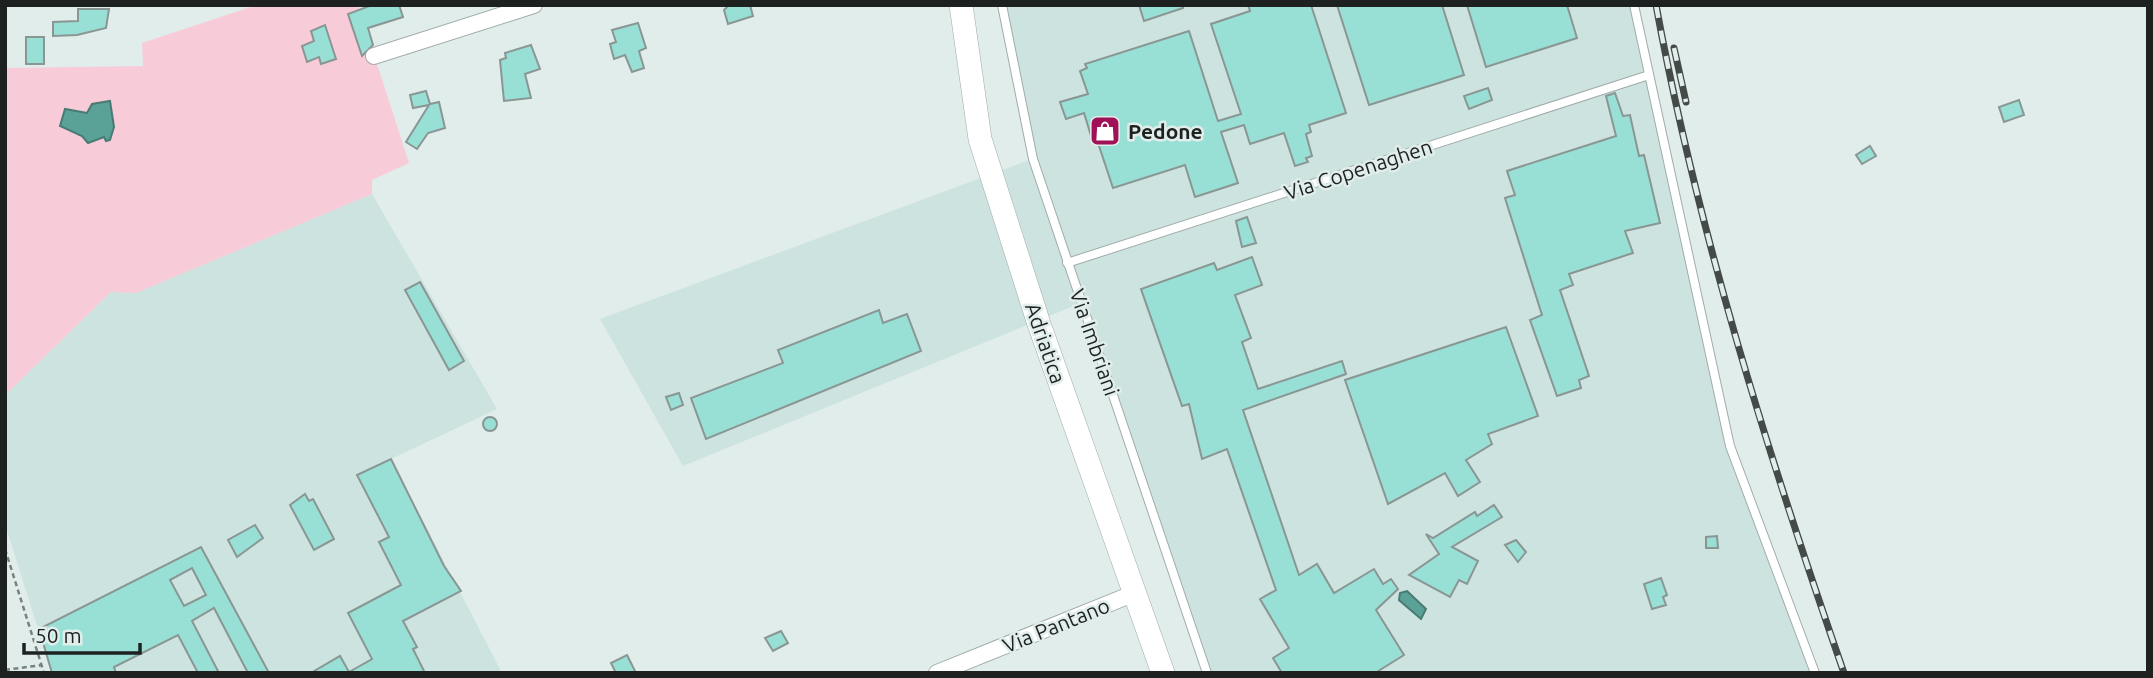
<svg xmlns="http://www.w3.org/2000/svg" width="2153" height="678" viewBox="0 0 2153 678" font-family="Ubuntu,sans-serif">
<style>
.built{fill:#cde3df}
.green{fill:#f8cbd8}
.water{fill:#5aa197;stroke:#487b74;stroke-width:2}
.building{fill:#98e0d5;stroke:#8a9694;stroke-width:2;fill-rule:evenodd}
.lines{fill:none;stroke-linecap:round;stroke-linejoin:round}
.lane-casing{stroke:#a0acaa;stroke-width:10}
.street-casing{stroke:#a0acaa;stroke-width:18}
.secondary-casing{stroke:#a0acaa;stroke-width:24}
.path{stroke:#78817f;stroke-width:2.5;stroke-dasharray:5 3.5;stroke-linecap:butt}
.lane{stroke:#fff;stroke-width:8}
.street{stroke:#fff;stroke-width:16}
.secondary{stroke:#fff;stroke-width:23}
.rail-casing{stroke:#434a48;stroke-width:7}
.rail{stroke:#e0edea;stroke-width:4.5;stroke-dasharray:13;stroke-linecap:butt}
.labels{text-anchor:middle;dominant-baseline:central;stroke-width:5;stroke-linejoin:round;paint-order:stroke}
.poi-label{font-size:21px;font-weight:bold;fill:#1d2221;stroke:#e0edea;text-anchor:start}
.street-label{font-size:21px;fill:#1d2221;stroke:#e0edea}
</style>
<rect width="100%" height="100%" fill="#e0edea"/>
<!-- built -->
<g class="built">
<path d="M 1002,5 L 1634,5 L 1730,446 L 1815,673 L 1207,673 L 1081,303 L 683,466 L 600,319 L 1032,159 Z"/>
<path d="M 372,194 L 497,409 L 391,459 L 502,673 L 52,673 L 5,524 L 5,395 L 111,292 L 136,293 Z"/>
</g>
<!-- green -->
<path class="green" d="M 257,5 L 358,5 L 409,163 L 372,180 L 372,194 L 136,293 L 111,292 L 5,395 L 5,68 L 143,66 L 142,43 Z"/>
<!-- water -->
<g class="water">
<path d="M 110,101 L 114,127 L 110,140 L 106,141 L 104,137 L 88,143 L 82,136 L 60,126 L 65,109 L 87,113 L 92,104 Z"/>
<path d="M 1407,591 L 1426,609 L 1421,619 L 1399,600 L 1400,593 Z"/>
</g>
<!-- building -->
<g class="building">
<path d="M 372,5 L 399,5 L 403,17 L 368,28 L 373,45 L 362,56 L 348,14 Z"/>
<path d="M 729,5 L 750,5 L 753,16 L 728,24 L 724,10 Z"/>
<path d="M 1139,5 L 1183,5 L 1183,8 L 1144,21 Z"/>
<path d="M 1248,5 L 1311,5 L 1346,113 L 1309,125 L 1311,132 L 1306,134 L 1312,156 L 1306,158 L 1308,162 L 1295,166 L 1284,133 L 1250,144 L 1244,125 L 1221,132 L 1238,183 L 1195,197 L 1185,165 L 1113,188 L 1096,137 L 1092,139 L 1084,113 L 1066,119 L 1060,102 L 1088,94 L 1080,71 L 1087,68 L 1085,64 L 1189,31 L 1218,121 L 1241,114 L 1211,24 L 1250,11 Z"/>
<path d="M 1337,5 L 1442,5 L 1464,75 L 1369,105 Z"/>
<path d="M 1467,5 L 1567,5 L 1577,38 L 1486,67 Z"/>
<path d="M 78,9 L 109,9 L 106,28 L 77,35 L 53,36 L 53,22 L 78,21 Z"/>
<path d="M 638,23 L 646,48 L 639,51 L 644,68 L 632,72 L 625,55 L 614,59 L 610,44 L 616,42 L 612,30 Z"/>
<path d="M 325,25 L 336,59 L 321,64 L 319,57 L 307,62 L 302,46 L 314,41 L 311,31 Z"/>
<rect x="26" y="37" width="18" height="27"/>
<path d="M 531,45 L 540,69 L 525,74 L 531,98 L 504,101 L 500,60 L 506,58 L 505,53 Z"/>
<path d="M 1488,88 L 1492,100 L 1469,109 L 1464,96 Z"/>
<path d="M 426,91 L 430,104 L 439,102 L 445,128 L 428,133 L 417,149 L 406,142 L 429,105 L 413,108 L 410,95 Z"/>
<path d="M 1615,93 L 1623,116 L 1630,115 L 1639,156 L 1644,155 L 1660,223 L 1625,231 L 1633,253 L 1569,274 L 1573,285 L 1560,290 L 1589,376 L 1579,380 L 1581,388 L 1557,396 L 1530,320 L 1542,315 L 1505,198 L 1515,195 L 1507,171 L 1616,136 L 1606,96 Z"/>
<path d="M 2019,100 L 2024,115 L 2004,122 L 1999,107 Z"/>
<path d="M 1870,146 L 1876,156 L 1862,164 L 1856,155 Z"/>
<path d="M 1247,217 L 1256,243 L 1242,247 L 1236,221 Z"/>
<path d="M 1252,257 L 1262,285 L 1235,295 L 1251,338 L 1242,342 L 1258,389 L 1342,361 L 1346,374 L 1243,410 L 1299,575 L 1317,564 L 1334,593 L 1374,569 L 1383,584 L 1391,579 L 1398,589 L 1376,610 L 1404,655 L 1375,673 L 1282,673 L 1273,658 L 1289,648 L 1260,599 L 1276,590 L 1227,449 L 1202,459 L 1189,404 L 1182,406 L 1141,289 L 1214,263 L 1217,270 Z"/>
<path d="M 420,282 L 464,361 L 449,370 L 405,290 Z"/>
<path d="M 879,310 L 883,323 L 907,314 L 921,351 L 706,439 L 691,398 L 783,363 L 778,350 Z"/>
<path d="M 1506,327 L 1538,416 L 1488,434 L 1492,444 L 1466,460 L 1480,482 L 1458,496 L 1445,473 L 1388,504 L 1345,380 Z"/>
<path d="M 679,393 L 683,405 L 671,410 L 666,397 Z"/>
<circle cx="490" cy="424" r="7"/>
<path d="M 391,459 L 444,566 L 461,591 L 403,621 L 417,647 L 413,649 L 425,673 L 311,673 L 340,656 L 349,672 L 372,659 L 348,613 L 401,585 L 379,542 L 389,537 L 357,475 Z"/>
<path d="M 305,494 L 309,501 L 313,499 L 334,539 L 314,550 L 290,505 Z"/>
<path d="M 1494,505 L 1502,517 L 1452,547 L 1478,561 L 1467,584 L 1459,580 L 1450,597 L 1409,575 L 1439,554 L 1426,534 L 1433,538 L 1475,512 L 1477,516 Z"/>
<path d="M 255,525 L 263,538 L 237,557 L 228,540 Z"/>
<path d="M 1717,536 L 1718,548 L 1706,548 L 1706,537 Z"/>
<path d="M 1516,540 L 1526,552 L 1518,562 L 1505,545 Z"/>
<path d="M 201,547 L 269,673 L 248,673 L 214,608 L 192,621 L 219,673 L 198,673 L 178,635 L 114,667 L 116,673 L 52,673 L 39,629 ZM 192,568 L 206,595 L 184,606 L 170,580 Z"/>
<path d="M 1661,578 L 1667,595 L 1663,597 L 1666,605 L 1652,609 L 1644,584 Z"/>
<path d="M 781,631 L 788,643 L 773,651 L 765,638 Z"/>
<path d="M 627,655 L 636,673 L 616,673 L 611,663 Z"/>
</g>
<g class="lines">
<!-- lane casing -->
<g class="lane-casing">
<g id="lane">
<path d="M 1002,5 L 1033,159 L 1207,673"/>
<path d="M 1634,5 L 1730,446 L 1815,673"/>
<path d="M 1067,263 L 1649,75"/>
</g>
</g>
<!-- street casing -->
<g class="street-casing">
<g id="street">
<path d="M 374,56 L 534,5"/>
<path d="M 937,673 L 1135,593"/>
</g>
</g>
<!-- secondary casing -->
<g class="secondary-casing">
<path id="secondary" d="M 961,5 L 980,139 L 1039,324 L 1163,673"/>
</g>
<!-- path -->
<g class="path">
<path d="M 5,549 L 44,673"/>
<path d="M 5,670 L 42,665"/>
</g>
<!-- lane -->
<use href="#lane" class="lane"/>
<!-- street -->
<use href="#street" class="street"/>
<!-- secondary -->
<use href="#secondary" class="secondary"/>
<!-- rail casing -->
<g class="rail-casing">
<g id="rail">
<path d="M 1656,5 C 1698,233 1768,454 1844,673"/>
<path d="M 1674,48 L 1686,102"/>
</g>
</g>
<!-- rail -->
<use href="#rail" class="rail"/>
</g>
<!-- icons -->
<defs>
<g id="shop-square" transform="scale(1.575)"><rect x="-9" y="-9" width="18" height="18" rx="4" fill="#a11157" stroke="#e0edea"/><path d="M-5-2.5h2.3a2.7 3.5 0 0 1 5.4 0H5L5.5 6h-11ZM-1.5-2.5h3a1.5 2.3 0 0 0-3 0Z" fill="#fff"/></g>
</defs>
<g fill-rule="evenodd">
<use href="#shop-square" x="1105" y="131"/>
</g>
<g class="labels">
<!-- poi labels -->
<g class="poi-label">
<text x="1128" y="131">Pedone</text>
</g>
<!-- street labels -->
<g class="street-label">
<text transform="translate(1358 169) rotate(-18)">Via Copenaghen</text>
<text transform="translate(1095 342) rotate(71)">Via Imbriani</text>
<text transform="translate(1046 343) rotate(71)">Adriatica</text>
<text transform="translate(1056 625) rotate(-22)">Via Pantano</text>
</g>
</g>
<!-- border -->
<rect width="2153" height="678" fill="none" stroke="#1d2221" stroke-width="14"/>
<!-- scale -->
<path d="M24 643v10h116v-10" fill="none" stroke="#1d2221" stroke-width="3.5"/>
<text x="35" y="643" font-size="21" fill="#1d2221" stroke="#e0edea" stroke-width="5" paint-order="stroke">50 m</text>
</svg>
